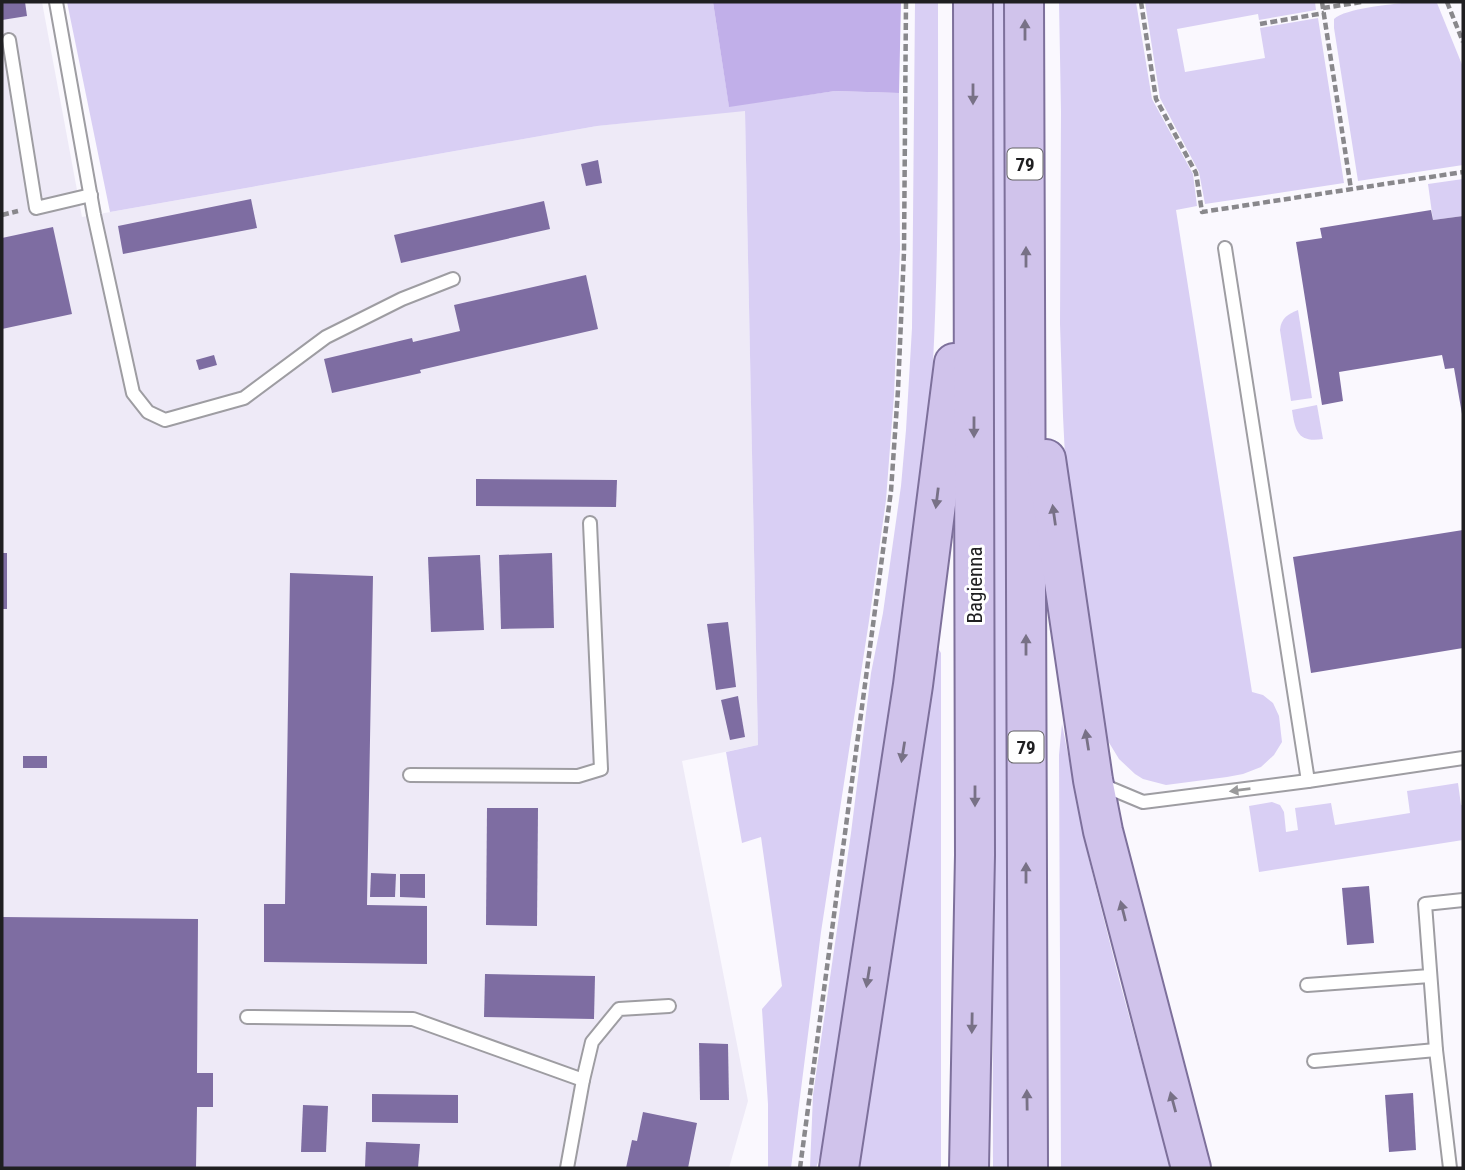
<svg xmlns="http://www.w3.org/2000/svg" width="1465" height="1170" viewBox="0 0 1465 1170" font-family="'Roboto Condensed',sans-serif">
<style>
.built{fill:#eeeaf7}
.green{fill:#d9cff4}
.forest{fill:#c1afe9}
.building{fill:#7e6da2}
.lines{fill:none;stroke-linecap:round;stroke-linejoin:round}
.lane-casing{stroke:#9e9da2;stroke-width:16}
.primary-casing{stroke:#7d709b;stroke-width:42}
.path{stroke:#89888c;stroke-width:4.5;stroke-dasharray:7 3.5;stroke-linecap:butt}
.lane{stroke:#fff;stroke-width:12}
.primary{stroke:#d0c3eb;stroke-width:38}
.oneway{fill:#787186}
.oneway2{fill:#9a9a9b}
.labels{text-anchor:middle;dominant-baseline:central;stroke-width:6;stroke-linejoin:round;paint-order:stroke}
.shield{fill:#fff;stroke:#626264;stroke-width:2}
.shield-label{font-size:19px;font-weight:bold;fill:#1f1f21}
.street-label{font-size:21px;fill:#1f1f21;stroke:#fff}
</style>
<rect width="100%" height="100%" fill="#faf8fe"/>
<!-- built -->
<path class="built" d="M 2,2 L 42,2 L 82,217 L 597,126 L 745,110 L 758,745 L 682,761 L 748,1101 L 729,1168 L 2,1168 Z"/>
<!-- green -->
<g class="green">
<path d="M 67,2 L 713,2 L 729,106 L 835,91 L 899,93 L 900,249 L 894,395 L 886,500 L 869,621 L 821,932 L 791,1168 L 768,1168 L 768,1104 L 762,1009 L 782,986 L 761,837 L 742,843 L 726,752 L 758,745 L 745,111 L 597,126 L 110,212 Z"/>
<path d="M 915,2 L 938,2 C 938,159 940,317 925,474 L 829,1130 L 816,1168 L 810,1168 L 813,1095 L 851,833 L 871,673 L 883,613 L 901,486 L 906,430 L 912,328 Z"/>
<path d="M 990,2 L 1006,2 L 1009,1168 L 993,1168 Z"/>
<path d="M 1059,2 L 1136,2 L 1152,99 L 1193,174 L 1197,206 L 1176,210 L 1252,692 L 1263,695 L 1273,703 L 1279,716 L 1282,742 L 1274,755 L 1261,767 L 1243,774 L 1227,777 L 1166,785 L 1143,779 L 1135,774 L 1119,759 L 1094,718 L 1066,477 L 1063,416 L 1060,324 L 1061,112 Z"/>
<path d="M 1145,2 L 1315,2 L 1316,10 L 1259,20 L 1258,14 L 1177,29 L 1185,72 L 1265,58 L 1260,28 L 1318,18 L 1344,183 L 1205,204 L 1199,172 L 1160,98 Z"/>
<path d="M 1408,2 L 1436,2 L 1437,3 L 1463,67 L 1463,165 L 1358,181 L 1334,28 L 1334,19 C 1346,8 1390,5 1408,2 Z"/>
<path d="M 1463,179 L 1463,216 L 1433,220 L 1428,184 Z"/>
<path d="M 1298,310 L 1312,398 L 1291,401 L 1280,330 C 1281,318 1288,314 1298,310 Z"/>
<path d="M 1317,405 L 1323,439 C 1298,443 1295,431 1292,410 Z"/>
<path d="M 938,648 L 941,653 L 941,1168 L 859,1168 L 881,1002 L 936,651 Z"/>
<path d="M 1062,724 L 1089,860 L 1120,983 L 1171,1168 L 1061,1168 L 1059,755 Z"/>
<path d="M 1458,783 L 1461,805 L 1463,805 L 1463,840 L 1259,872 L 1249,806 L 1272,802 L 1280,805 L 1284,812 L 1286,832 L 1298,830 L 1295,808 L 1331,803 L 1335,825 L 1410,813 L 1407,791 Z"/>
</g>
<!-- forest -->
<path class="forest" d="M 713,2 L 901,2 L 899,93 L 835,91 L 729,107 Z"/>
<!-- building -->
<g class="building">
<path d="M 2,2 L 25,2 L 27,16 L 2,20 Z"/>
<path d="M 598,160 L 602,183 L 586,186 L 581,164 Z"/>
<path d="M 251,199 L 257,228 L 123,254 L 118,226 Z"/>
<path d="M 544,201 L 550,229 L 401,263 L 394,235 Z"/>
<path d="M 1431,210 L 1433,220 L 1463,216 L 1463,414 L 1462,414 L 1454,368 L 1445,369 L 1442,355 L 1339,372 L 1343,401 L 1322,405 L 1296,242 L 1322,238 L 1320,228 Z"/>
<path d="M 53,227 L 72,314 L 2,329 L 2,238 Z"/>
<path d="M 586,275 L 598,329 L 420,370 L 421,373 L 332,393 L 324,359 L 412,338 L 413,342 L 460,331 L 454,305 Z"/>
<path d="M 214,355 L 217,365 L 199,370 L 196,360 Z"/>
<path d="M 476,479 L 617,480 L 616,507 L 476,506 Z"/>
<path d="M 1463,530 L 1463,648 L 1311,673 L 1293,557 Z"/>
<rect x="2" y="553" width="5" height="56"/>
<path d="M 552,553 L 554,628 L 501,629 L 499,555 Z"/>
<path d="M 480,555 L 484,630 L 431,632 L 428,557 Z"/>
<path d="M 290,573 L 373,576 L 367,905 L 427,906 L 427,964 L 264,962 L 264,904 L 285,904 Z"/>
<path d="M 728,622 L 736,687 L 716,690 L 707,624 Z"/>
<path d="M 738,696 L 745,737 L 730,740 L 721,700 Z"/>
<rect x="23" y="756" width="24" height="12"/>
<path d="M 487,808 L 538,808 L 537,926 L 486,925 Z"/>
<path d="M 371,873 L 396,874 L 395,897 L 370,897 Z"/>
<path d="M 400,874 L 425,874 L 425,898 L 400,897 Z"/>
<path d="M 1369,886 L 1374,943 L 1347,945 L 1342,888 Z"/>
<path d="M 2,917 L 198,919 L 197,1073 L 213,1073 L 213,1107 L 197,1107 L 196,1168 L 2,1168 Z"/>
<path d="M 485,974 L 595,976 L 594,1019 L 484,1017 Z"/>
<path d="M 699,1043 L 728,1044 L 729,1100 L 700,1100 Z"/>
<path d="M 1413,1093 L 1416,1150 L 1389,1152 L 1385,1095 Z"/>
<path d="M 372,1094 L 458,1095 L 458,1123 L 372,1122 Z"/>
<path d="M 303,1105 L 328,1106 L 326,1152 L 301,1152 Z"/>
<path d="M 643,1112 L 697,1123 L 688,1168 L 626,1168 L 632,1140 L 637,1141 Z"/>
<path d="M 366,1142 L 420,1144 L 418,1168 L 365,1168 Z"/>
</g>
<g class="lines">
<!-- lane casing -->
<g class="lane-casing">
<g id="lane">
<path d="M 56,2 L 94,215 L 133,393 L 148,412 L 165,420 L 244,398 L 326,337 L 402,299 L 453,279"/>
<path d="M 9,40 L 36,208 L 91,195"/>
<path d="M 1225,248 L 1308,781 L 1463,758"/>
<path d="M 410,775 L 578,776 L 601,769 L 590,523"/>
<path d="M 1100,784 L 1143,802 L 1308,781"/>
<path d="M 1307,985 L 1430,976"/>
<path d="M 247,1017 L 413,1019 L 583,1080"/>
<path d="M 1314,1061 L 1436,1050"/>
<path d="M 567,1168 L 583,1080 L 592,1042 L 619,1009 L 669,1006"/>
<path d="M 1450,1168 L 1436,1050 L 1425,904 L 1463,900"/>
</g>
</g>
<!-- primary casing -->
<g class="primary-casing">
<g id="primary">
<path d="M 1024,2 L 1028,1168"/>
<path d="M 1046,459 L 1093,780 L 1103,831 L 1191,1168"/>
<path d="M 839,1168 L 913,685 L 954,363"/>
<path d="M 969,1168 L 975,855 L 973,2"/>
</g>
</g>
<!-- path -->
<g class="path">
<path d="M 1141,2 L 1156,99 L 1196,173 L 1202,212 L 1463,172"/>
<path d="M 1322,2 L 1351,189"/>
<path d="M 1447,2 L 1463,42"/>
<path d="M 1323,8 L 1362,2"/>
<path d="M 1260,24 L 1324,13"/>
<path d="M 2,215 L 18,211"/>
<path d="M 800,1168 L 891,491 L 898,390 L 904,252 L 906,2"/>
</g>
<!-- lane -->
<use href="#lane" class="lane"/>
<!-- primary -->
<use href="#primary" class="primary"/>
</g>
<!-- one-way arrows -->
<defs><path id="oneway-solid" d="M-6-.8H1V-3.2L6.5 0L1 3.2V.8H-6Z" transform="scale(1.75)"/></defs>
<g class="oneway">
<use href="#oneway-solid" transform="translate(1025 30) rotate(-90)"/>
<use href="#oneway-solid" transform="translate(973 94) rotate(90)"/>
<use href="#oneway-solid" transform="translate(1026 257) rotate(-90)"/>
<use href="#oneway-solid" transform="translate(974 427) rotate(90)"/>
<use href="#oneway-solid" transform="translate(937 498) rotate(97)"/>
<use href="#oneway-solid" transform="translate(1054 515) rotate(-98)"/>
<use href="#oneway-solid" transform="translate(1026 645) rotate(-90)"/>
<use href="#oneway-solid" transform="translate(1087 740) rotate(-99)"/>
<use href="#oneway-solid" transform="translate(903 752) rotate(99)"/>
<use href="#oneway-solid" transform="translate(975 796) rotate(90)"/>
<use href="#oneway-solid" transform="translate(1026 873) rotate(-90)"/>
<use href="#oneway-solid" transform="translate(1123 911) rotate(-104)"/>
<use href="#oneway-solid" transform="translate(868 977) rotate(99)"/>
<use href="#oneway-solid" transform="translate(972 1023) rotate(91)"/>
<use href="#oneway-solid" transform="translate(1027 1100) rotate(-91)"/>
<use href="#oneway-solid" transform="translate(1173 1102) rotate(-105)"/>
</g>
<use class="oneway2" href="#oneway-solid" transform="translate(1240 790) rotate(173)"/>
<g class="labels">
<!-- shield labels -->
<g class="shield">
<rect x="1007.5" y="148.5" width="35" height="31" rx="5"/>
<rect x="1008.5" y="731.5" width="35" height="31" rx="5"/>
</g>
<g class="shield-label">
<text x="1025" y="164">79</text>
<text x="1026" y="747">79</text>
</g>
<!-- street labels -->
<g class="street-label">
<text transform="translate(975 585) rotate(-90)">Bagienna</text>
</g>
</g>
<!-- border -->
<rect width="1465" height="1170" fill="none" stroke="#1f1f21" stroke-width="7"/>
</svg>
